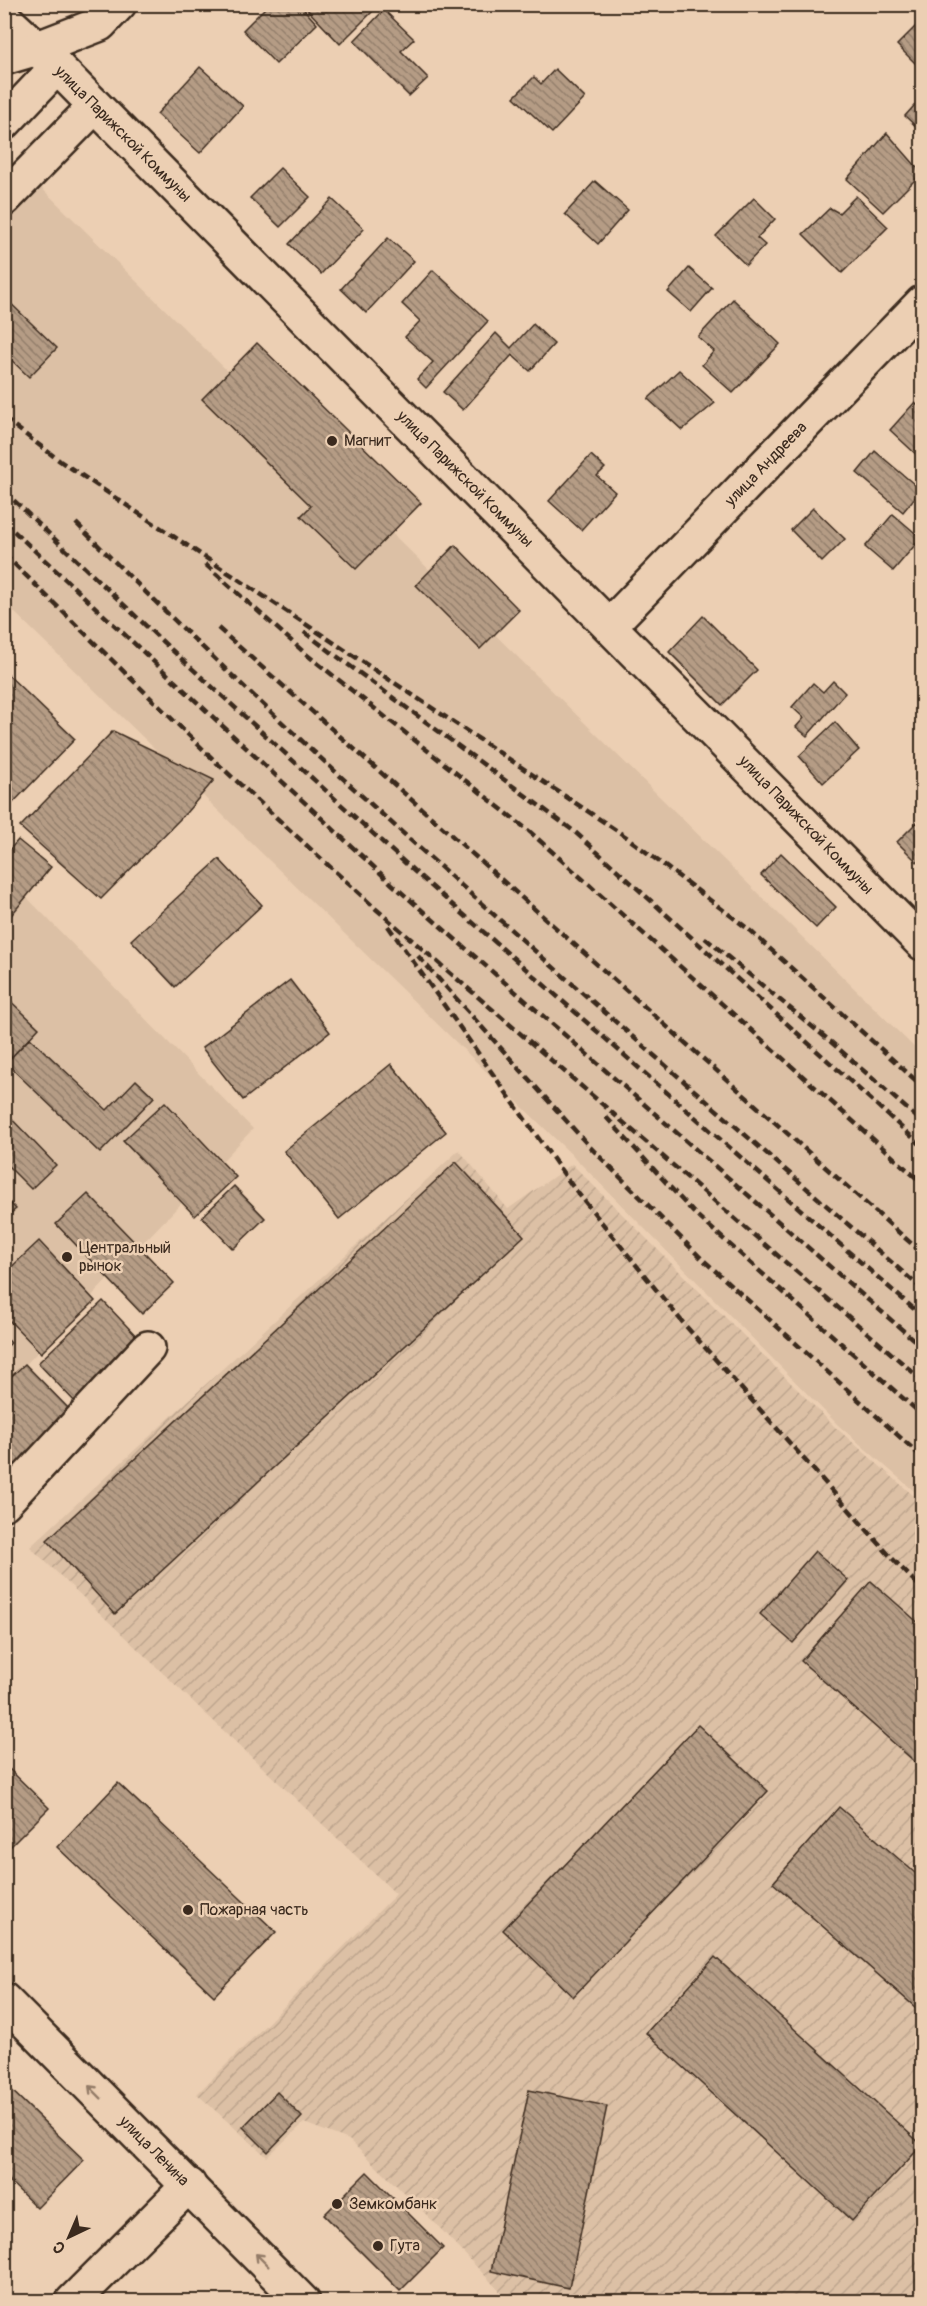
<svg xmlns="http://www.w3.org/2000/svg" width="927" height="2306" viewBox="0 0 927 2306" font-family="Pangolin,sans-serif">
<style>
.built{fill:#dcc0a5}
.industrial{fill:url(#industrial-furrows)}
.building{fill:url(#building-back-hatch);stroke:#3b2a1e;stroke-width:1.5}
.lines{fill:none;stroke-linecap:round;stroke-linejoin:round}
.minor-casing{stroke:#3b2a1e;stroke-width:38}
.major-casing{stroke:#3b2a1e;stroke-width:38}
.minor{stroke:#eccfb3;stroke-width:33}
.major{stroke:#eccfb3;stroke-width:33}
.rail{stroke:#3b2a1e;stroke-width:4.5;stroke-dasharray:9 4.5;stroke-linecap:butt}
.oneway{stroke:#947c68}
.poi-dot{fill:#3b2a1e;stroke:#eccfb3;stroke-width:2}
.labels{text-anchor:middle;dominant-baseline:central;stroke-width:5;stroke-linejoin:round;paint-order:stroke}
.street-label{font-size:16px;fill:#3b2a1e;stroke:#eccfb3}
.poi-label{font-size:16px;fill:#3b2a1e;stroke:#eccfb3;text-anchor:start}
</style>
<defs>
<pattern id="industrial-furrows" width="10" height="10" patternUnits="userSpaceOnUse" patternTransform="scale(1.5)"><rect width="10" height="10" fill="#dcc0a5"/><path d="M-1 1l2-2M0 10L10 0M9 11l2-2" fill="none" stroke="#bea58e"/></pattern>
<pattern id="building-back-hatch" width="6" height="6" patternUnits="userSpaceOnUse" patternTransform="scale(1.5)"><rect width="6" height="6" fill="#b59c85"/><path d="M-1 5l2 2M0 0l6 6M5-1l2 2" fill="none" stroke="#947f6c"/></pattern>
</defs>
<rect width="100%" height="100%" fill="#eccfb3"/>
<filter id="ink" filterUnits="userSpaceOnUse"><feTurbulence type="fractalNoise" baseFrequency=".0167" numOctaves="2"/><feDisplacementMap in="SourceGraphic" scale="12" xChannelSelector="R" yChannelSelector="G"/><feConvolveMatrix kernelMatrix="1 2 1 2 8 2 1 2 1" color-interpolation-filters="sRGB"/></filter>
<g filter="url(#ink)">
<!-- built -->
<g class="built">
<path d="M 4,151 L 922,1055 L 922,1498 L 838,1425 L 576,1159 L 5,603 Z"/>
<path d="M 4,874 L 253,1129 L 5,1386 L 4,1386 Z"/>
</g>
<!-- industrial -->
<path class="industrial" d="M 459,1150 L 508,1209 L 572,1164 L 834,1426 L 922,1503 L 922,2301 L 509,2301 L 436,2224 L 349,2140 L 304,2123 L 267,2157 L 197,2094 L 396,1894 L 30,1547 Z"/>
<!-- building -->
<g class="building">
<path d="M 269,4 L 299,4 L 317,24 L 276,64 L 243,30 Z"/>
<path d="M 302,4 L 380,4 L 340,44 Z"/>
<path d="M 384,10 L 414,39 L 401,51 L 428,78 L 409,96 L 354,41 Z"/>
<path d="M 921,21 L 922,22 L 922,70 L 897,45 Z"/>
<path d="M 200,67 L 243,106 L 200,153 L 157,114 Z"/>
<path d="M 555,69 L 585,98 L 552,133 L 514,97 L 534,77 L 541,84 Z"/>
<path d="M 922,97 L 922,132 L 905,116 Z"/>
<path d="M 887,133 L 922,173 L 883,212 L 847,179 Z"/>
<path d="M 280,168 L 310,197 L 280,227 L 250,198 Z"/>
<path d="M 595,181 L 628,210 L 598,244 L 565,214 Z"/>
<path d="M 856,196 L 888,227 L 842,273 L 803,234 L 830,208 L 839,213 Z"/>
<path d="M 754,198 L 775,219 L 757,238 L 765,245 L 746,265 L 716,236 Z"/>
<path d="M 332,199 L 364,229 L 321,274 L 289,244 Z"/>
<path d="M 388,238 L 414,261 L 366,313 L 341,289 Z"/>
<path d="M 689,268 L 712,288 L 691,312 L 668,292 Z"/>
<path d="M 433,270 L 488,321 L 426,388 L 417,379 L 433,362 L 405,337 L 420,321 L 402,304 Z"/>
<path d="M 4,297 L 57,348 L 29,377 L 4,353 Z"/>
<path d="M 733,299 L 780,344 L 733,393 L 702,365 L 714,351 L 698,337 Z"/>
<path d="M 533,324 L 554,344 L 530,371 L 512,355 L 463,410 L 443,392 L 496,333 L 511,348 Z"/>
<path d="M 257,343 L 421,503 L 356,569 L 301,516 L 311,506 L 202,399 Z"/>
<path d="M 679,370 L 715,403 L 682,430 L 648,399 Z"/>
<path d="M 915,402 L 922,409 L 922,456 L 920,458 L 890,430 Z"/>
<path d="M 875,451 L 921,490 L 903,512 L 857,473 Z"/>
<path d="M 591,455 L 605,468 L 597,476 L 615,492 L 581,530 L 549,501 Z"/>
<path d="M 813,508 L 845,539 L 822,562 L 791,530 Z"/>
<path d="M 893,514 L 921,538 L 893,571 L 865,547 Z"/>
<path d="M 455,545 L 519,610 L 480,649 L 416,585 Z"/>
<path d="M 703,616 L 757,670 L 722,705 L 669,652 Z"/>
<path d="M 4,671 L 75,739 L 4,812 Z"/>
<path d="M 833,681 L 845,693 L 807,736 L 796,727 L 804,718 L 792,707 L 813,683 L 823,692 Z"/>
<path d="M 835,722 L 859,750 L 823,783 L 799,756 Z"/>
<path d="M 113,731 L 214,780 L 186,813 L 101,899 L 20,827 Z"/>
<path d="M 922,817 L 922,856 L 917,862 L 897,842 Z"/>
<path d="M 18,840 L 51,867 L 8,919 L 4,916 L 4,856 Z"/>
<path d="M 781,853 L 836,907 L 816,928 L 761,875 Z"/>
<path d="M 219,859 L 262,905 L 175,987 L 131,940 Z"/>
<path d="M 290,980 L 330,1032 L 243,1100 L 202,1048 Z"/>
<path d="M 4,995 L 39,1028 L 6,1063 L 4,1062 Z"/>
<path d="M 30,1038 L 107,1110 L 136,1080 L 154,1097 L 100,1153 L 6,1063 Z"/>
<path d="M 391,1064 L 446,1132 L 339,1219 L 284,1151 Z"/>
<path d="M 165,1102 L 236,1177 L 195,1216 L 123,1141 Z"/>
<path d="M 4,1111 L 56,1165 L 31,1189 L 4,1162 Z"/>
<path d="M 456,1162 L 524,1236 L 115,1614 L 47,1540 Z"/>
<path d="M 234,1186 L 265,1218 L 233,1249 L 202,1217 Z"/>
<path d="M 88,1194 L 174,1283 L 142,1314 L 56,1224 Z"/>
<path d="M 4,1197 L 16,1209 L 4,1219 Z"/>
<path d="M 39,1241 L 95,1301 L 41,1353 L 4,1315 L 4,1274 Z"/>
<path d="M 103,1301 L 141,1341 L 76,1403 L 38,1363 Z"/>
<path d="M 4,1336 L 11,1343 L 4,1349 Z"/>
<path d="M 25,1364 L 73,1413 L 7,1476 L 4,1474 L 4,1383 Z"/>
<path d="M 815,1551 L 848,1580 L 793,1643 L 760,1614 Z"/>
<path d="M 871,1581 L 922,1626 L 922,1768 L 801,1661 Z"/>
<path d="M 698,1725 L 768,1791 L 573,1997 L 503,1930 Z"/>
<path d="M 4,1764 L 49,1808 L 4,1853 Z"/>
<path d="M 118,1783 L 276,1932 L 214,1996 L 57,1847 Z"/>
<path d="M 839,1807 L 922,1879 L 922,2013 L 773,1883 Z"/>
<path d="M 715,1957 L 922,2145 L 852,2221 L 646,2033 Z"/>
<path d="M 4,2083 L 84,2160 L 37,2208 L 4,2176 Z"/>
<path d="M 529,2090 L 607,2106 L 569,2288 L 491,2271 Z"/>
<path d="M 277,2092 L 302,2117 L 268,2152 L 243,2127 Z"/>
<path d="M 367,2172 L 443,2248 L 400,2291 L 324,2215 Z"/>
</g>
<g class="lines">
<!-- minor casing -->
<g class="minor-casing">
<g id="minor">
<path d="M 4,18 L 57,67 L 922,943"/>
<path d="M 4,123 L 57,67"/>
<path d="M 4,199 L 95,106"/>
<path d="M 610,625 L 922,303"/>
<path d="M 4,1503 L 148,1348"/>
<path d="M 72,2302 L 189,2185"/>
</g>
</g>
<!-- major casing -->
<g class="major-casing">
<g id="major">
<path d="M 4,58 L 38,48 L 100,24 L 119,4"/>
<path d="M 4,2000 L 303,2302"/>
</g>
</g>
<!-- minor -->
<use href="#minor" class="minor"/>
<!-- major -->
<use href="#major" class="major"/>
<!-- rail -->
<g class="rail">
<path d="M 4,418 L 60,461 L 625,836 L 747,928 L 922,1086"/>
<path d="M 4,491 L 162,641 L 414,871 L 922,1316"/>
<path d="M 4,522 L 392,884 L 922,1347"/>
<path d="M 76,523 C 344,793 636,1038 922,1289"/>
<path d="M 4,554 L 218,764 L 376,909 L 922,1380"/>
<path d="M 205,564 L 306,654 L 529,831 L 922,1183"/>
<path d="M 218,628 L 922,1253"/>
<path d="M 304,632 L 575,832 L 922,1146"/>
<path d="M 388,926 L 573,1187 L 684,1324 L 891,1557 L 922,1589"/>
<path d="M 705,938 L 831,1042 L 922,1122"/>
<path d="M 418,956 L 589,1146 L 700,1257 L 922,1457"/>
<path d="M 606,1117 L 693,1212 L 922,1415"/>
</g>
</g>
<!-- one-way arrows -->
<defs><path id="oneway-shaft" d="M-6 0H5M1.5-3L5.5 0L1.5 3" fill="none" stroke-width="1.6" stroke-linecap="round" stroke-linejoin="round" transform="scale(1.5)"/></defs>
<g class="oneway">
<use href="#oneway-shaft" transform="translate(95 2092) rotate(-135)"/>
<use href="#oneway-shaft" transform="translate(262 2260) rotate(-135)"/>
</g>
</g>
<!-- markers -->
<g class="poi-dot">
<circle cx="332" cy="441" r="6"/>
<circle cx="67" cy="1257" r="6"/>
<circle cx="188" cy="1910" r="6"/>
<circle cx="337" cy="2204" r="6"/>
<circle cx="378" cy="2246" r="6"/>
</g>
<g class="labels">
<!-- street labels -->
<g class="street-label">
<text transform="translate(123 134) rotate(45)">улица Парижской Коммуны</text>
<text transform="translate(766 464) rotate(-46)">улица Андреева</text>
<text transform="translate(465 479) rotate(45)">улица Парижской Коммуны</text>
<text transform="translate(806 825) rotate(46)">улица Парижской Коммуны</text>
<text transform="translate(154 2151) rotate(45)">улица Ленина</text>
</g>
<!-- poi labels -->
<g class="poi-label">
<text x="344" y="441">Магнит</text>
<text x="79" y="1248">Центральный<tspan x="79" dy="18">рынок</tspan></text>
<text x="200" y="1910">Пожарная часть</text>
<text x="349" y="2204">Земкомбанк</text>
<text x="390" y="2246">Гута</text>
</g>
</g>
<!-- margin -->
<rect width="927" height="2306" fill="none" stroke="#eccfb3" stroke-width="24"/>
<rect x="12" y="12" width="903" height="2282" fill="none" stroke="#3b2a1e" stroke-width="2" filter="url(#ink)"/>
<!-- north arrow -->
<g transform="translate(69 2237) rotate(224)" stroke="#eccfb3" stroke-width="4.5" paint-order="stroke">
<path d="M0-4.5L10 22L0 15L-10 22Z" fill="#3b2a1e"/>
<text y="-9" font-size="16" font-weight="bold" text-anchor="middle" fill="#3b2a1e">С</text>
</g>
</svg>
